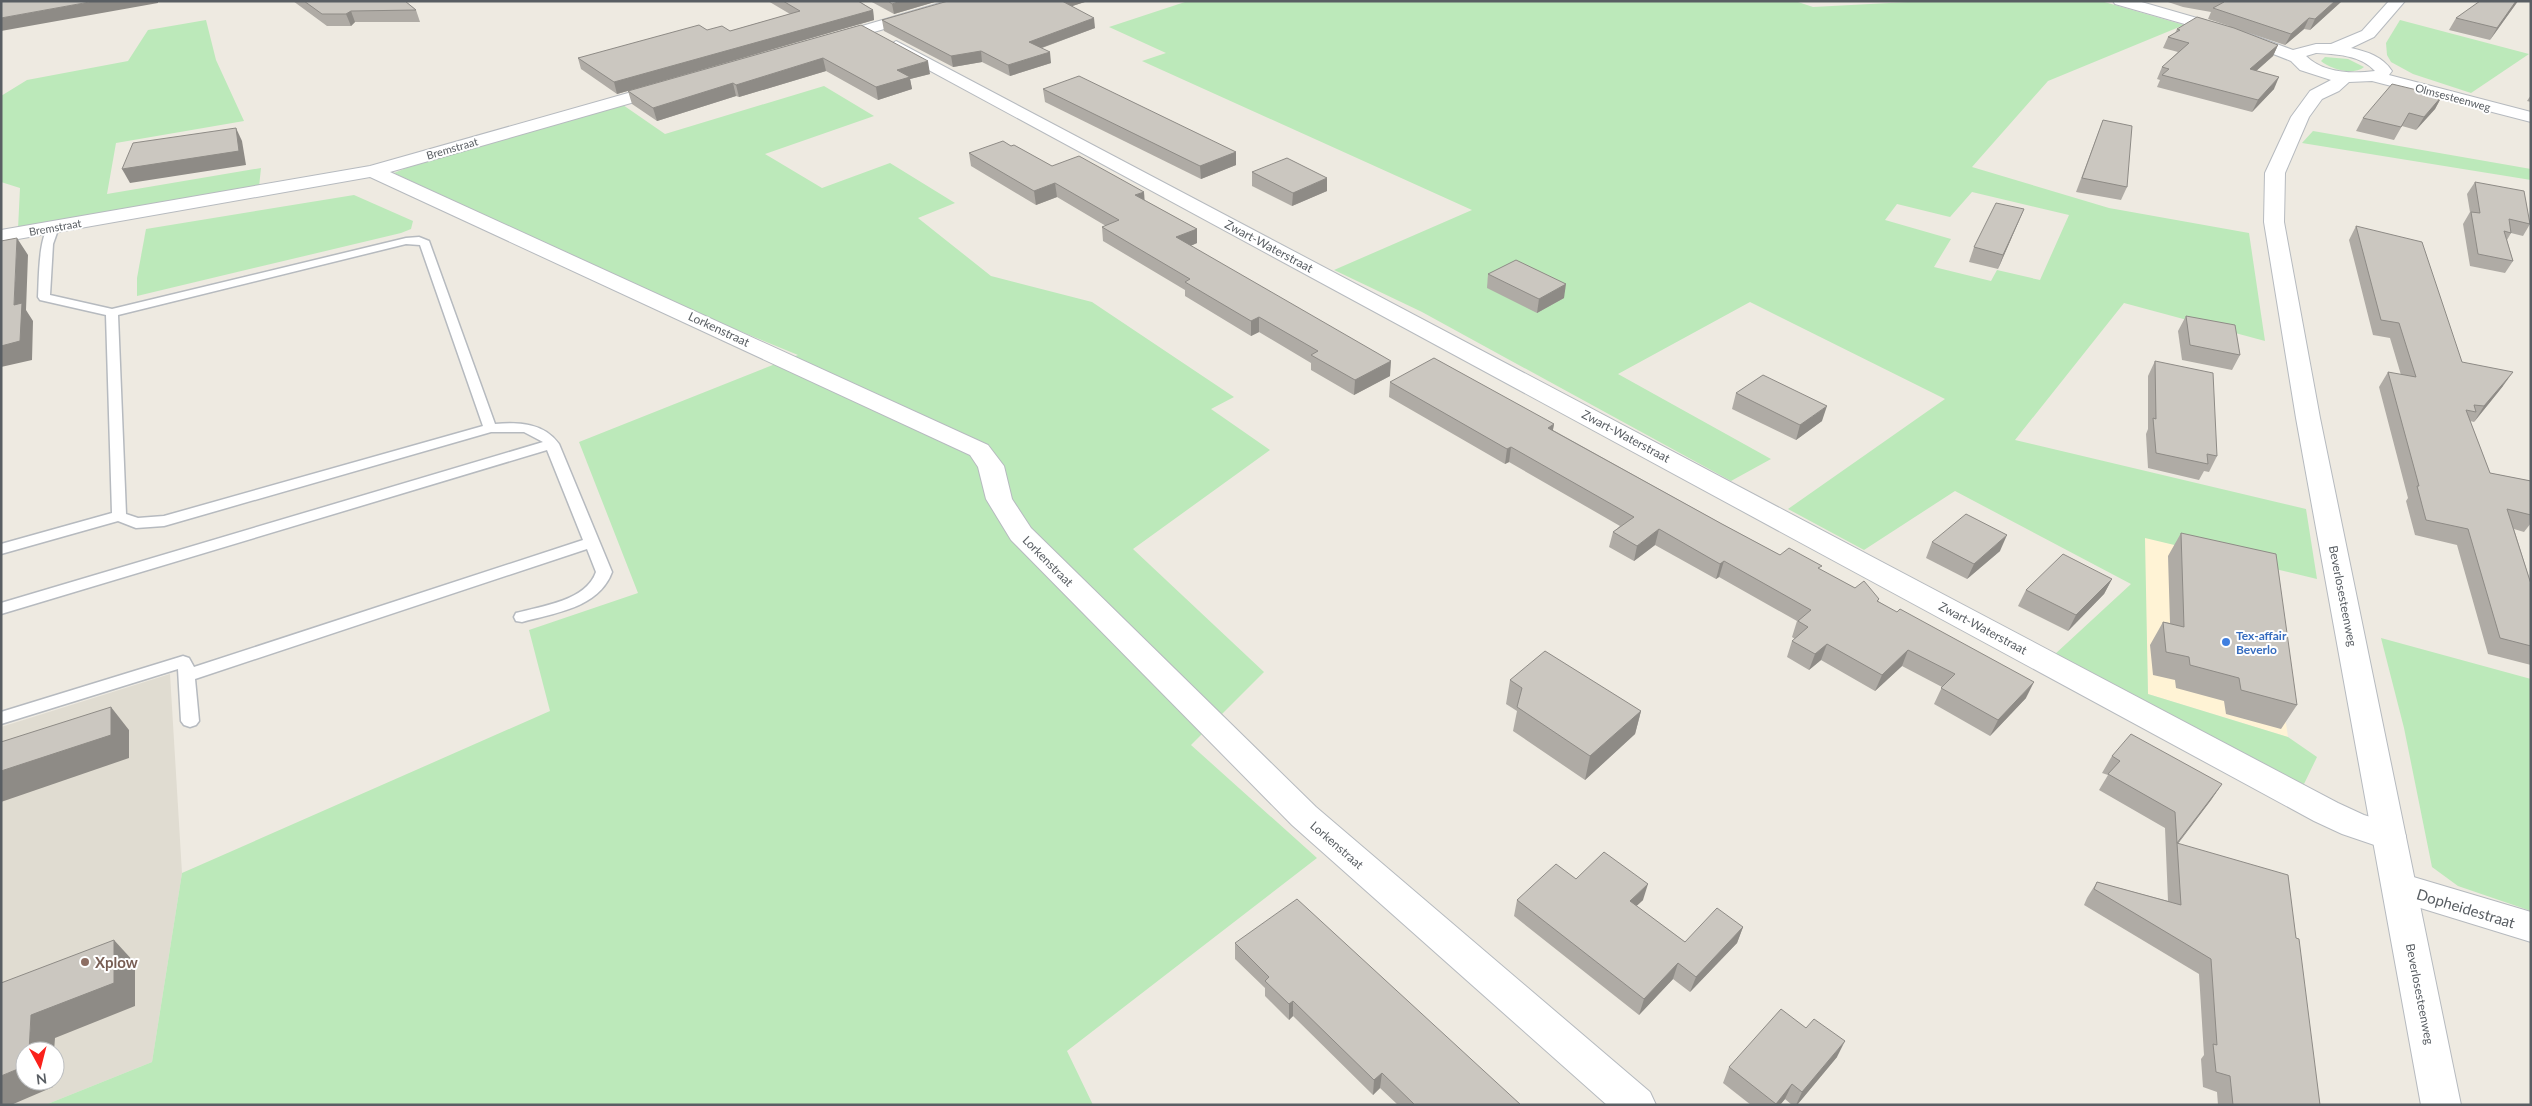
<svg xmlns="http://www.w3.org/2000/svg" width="2532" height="1106" viewBox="0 0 2532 1106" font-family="Lato,sans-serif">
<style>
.commercial{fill:#fff3d5}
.education{fill:#e0dcd1;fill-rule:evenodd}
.green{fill:#bce9ba;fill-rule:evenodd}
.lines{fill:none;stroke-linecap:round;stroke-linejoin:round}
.service-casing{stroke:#b6babf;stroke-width:3}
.minor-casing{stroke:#b6babf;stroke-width:2}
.tertiary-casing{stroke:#b6babf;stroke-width:2}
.service{fill:#fff;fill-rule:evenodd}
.minor{fill:#fff;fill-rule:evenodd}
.tertiary{fill:#fff;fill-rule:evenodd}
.wall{fill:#afaba5}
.shaded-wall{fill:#8e8b86}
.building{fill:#cbc7c0;stroke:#8e8b86}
.shop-dot{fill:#3f7fe0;stroke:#fff;stroke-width:2}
.education-dot{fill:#8d6e63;stroke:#fff;stroke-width:2}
.labels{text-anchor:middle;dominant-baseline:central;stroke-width:4;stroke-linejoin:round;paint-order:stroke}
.far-street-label{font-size:11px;fill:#595e63;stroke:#fff}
.street-label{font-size:12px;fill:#595e63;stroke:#fff}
.shop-label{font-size:12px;font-weight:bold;fill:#366cbe;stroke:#fff;text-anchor:start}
.near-street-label{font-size:15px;fill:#595e63;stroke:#fff}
.near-education-label{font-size:15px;font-weight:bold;fill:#785e54;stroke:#fff;text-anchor:start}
</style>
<rect width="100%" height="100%" fill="#eeeae1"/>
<!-- commercial -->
<path class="commercial" d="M 2144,537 L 2263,567 L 2288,737 L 2148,694 Z"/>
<!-- education -->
<path class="education" d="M 170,674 L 182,873 L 152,1062 L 45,1105 L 1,1105 L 1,727 ZM 25,1051 L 55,1051 L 55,1081 L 25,1081 Z"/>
<!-- green -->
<g class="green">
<path d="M 1188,1 L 1795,1 L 1813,7 L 1927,1 L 2101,1 L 2184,25 L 2048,81 L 1972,167 L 2109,208 L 2249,233 L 2265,341 L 2124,303 L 2015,440 L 2306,509 L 2317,579 L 2145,538 L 2148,694 L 2288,737 L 2317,757 L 2304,784 L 2271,772 L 2054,655 L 2131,584 L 1955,491 L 1864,550 L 1788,509 L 1945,399 L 1750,302 L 1618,374 L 1771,459 L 1731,481 L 1422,312 L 1334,270 L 1472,210 L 1142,61 L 1166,53 L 1109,27 ZM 1972,192 L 2069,215 L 2040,280 L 1997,270 L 1991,281 L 1934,267 L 1951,239 L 1885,220 L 1897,204 L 1950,217 Z"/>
<path d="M 206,20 L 216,60 L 244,121 L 116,143 L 107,194 L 261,168 L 259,187 L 18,229 L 20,188 L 1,182 L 1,96 L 27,80 L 128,61 L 148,30 Z"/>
<path d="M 2400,20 L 2529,54 L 2471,93 L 2413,74 L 2391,62 L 2387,55 L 2386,43 Z"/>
<path d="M 2325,57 L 2348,59 L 2364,67 C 2353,76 2330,69 2321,61 Z"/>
<path d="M 824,86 L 874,116 L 765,154 L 822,188 L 890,163 L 955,203 L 918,218 L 991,276 L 1092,302 L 1234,397 L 1211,409 L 1270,450 L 1133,549 L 1264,672 L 1191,745 L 1317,858 L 1067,1051 L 1093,1105 L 45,1105 L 152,1062 L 182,873 L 550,711 L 529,630 L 638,593 L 579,442 L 798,355 L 683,308 L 394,173 L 416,164 L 623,105 L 665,134 Z"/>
<path d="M 2313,131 L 2531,169 L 2531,180 L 2302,143 Z"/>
<path d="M 354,195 L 413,221 L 411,229 L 401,233 L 137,296 L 137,278 L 146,229 Z"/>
<path d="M 2381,638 L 2531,679 L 2531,911 L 2458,886 L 2432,867 L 2404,728 Z"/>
</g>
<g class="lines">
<!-- service casing -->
<g class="service-casing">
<path id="service" d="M 53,224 L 59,227 L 53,244 L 50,295 L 112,309 L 406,238 L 419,237 L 429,241 L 495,424 C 519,422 544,423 559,444 L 612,572 C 599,608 554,613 522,622 L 516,621 L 514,617 L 516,613 C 542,606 586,601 596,572 L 587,549 L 195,679 L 199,721 L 196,725 L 190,727 L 184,725 L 181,721 L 178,669 L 1,724 L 1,712 L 183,656 L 189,658 L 194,667 L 583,540 L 547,450 L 1,614 L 1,603 L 543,442 L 524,432 L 491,432 L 164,526 L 136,528 L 118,521 L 1,554 L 1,544 L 112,513 L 106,315 L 40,300 L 38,297 C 39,283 38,228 53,224 ZM 406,244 L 420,245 L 483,426 L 164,516 L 138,518 L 126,514 L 118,315 Z"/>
</g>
<!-- minor casing -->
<g class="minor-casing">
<g id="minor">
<path d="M 947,1 L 971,1 L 969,4 L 840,42 L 834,44 L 826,39 L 828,36 Z"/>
<path d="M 896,41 L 2338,803 L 2364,815 L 2401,826 L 2406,836 L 2401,846 L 2389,850 L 2342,834 L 2314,821 L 890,49 L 888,46 Z"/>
<path d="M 667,82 L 673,83 L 676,87 L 673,91 L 390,172 L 988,445 L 1004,466 L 1012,499 L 1031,528 L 1316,807 L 1650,1092 L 1656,1105 L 1607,1105 L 1292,825 L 1011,540 L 986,499 L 978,467 L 970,455 L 370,177 L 1,242 L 1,230 L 370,166 Z"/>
<path d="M 2400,873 L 2531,912 L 2531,942 L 2388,898 L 2383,888 L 2388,878 Z"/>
</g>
</g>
<!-- tertiary casing -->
<g class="tertiary-casing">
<path id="tertiary" d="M 2113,1 L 2138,1 L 2242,31 L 2293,50 L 2316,44 L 2331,44 L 2362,31 L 2389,1 L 2405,1 L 2374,37 L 2351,48 C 2368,52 2382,56 2392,71 L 2389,75 L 2531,112 L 2531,122 L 2372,81 L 2349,82 L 2339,91 L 2322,99 L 2309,117 L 2285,173 L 2284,222 L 2320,418 L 2461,1105 L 2421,1105 L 2296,418 L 2264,222 L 2265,173 L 2291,117 L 2310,91 L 2331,80 L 2300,70 L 2291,61 L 2230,37 L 2115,4 ZM 2316,53 C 2335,54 2361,55 2375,71 C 2352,74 2323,73 2306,56 Z"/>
</g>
<!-- service -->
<use href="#service" class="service"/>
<!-- minor -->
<use href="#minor" class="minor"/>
<!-- tertiary -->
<use href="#tertiary" class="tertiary"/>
</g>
<!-- wall -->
<g class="wall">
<path d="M 293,1 L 405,1 L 416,10 L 420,22 L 355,22 L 351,26 L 327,26 Z"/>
<path d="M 768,1 L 859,1 L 873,10 L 874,20 L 617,94 L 581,69 L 578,58 L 707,30 L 730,31 L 790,14 Z"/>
<path d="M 870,1 L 938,1 L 894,14 Z"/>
<path d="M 948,1 L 1088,1 L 1072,6 L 1095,28 L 1042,48 L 1051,63 L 1010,76 L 982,62 L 953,67 L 884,31 L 882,20 Z"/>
<path d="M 2165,1 L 2342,1 L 2310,30 L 2304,29 L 2285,45 L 2240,30 L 2278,45 L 2273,56 L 2256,71 L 2274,89 L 2252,112 L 2157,87 L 2160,80 L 2157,79 L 2162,67 L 2178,52 L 2163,48 L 2168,37 L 2175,33 L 2177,29 L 2229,26 L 2208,19 L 2211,12 L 2183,7 Z"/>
<path d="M 2518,1 L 2490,40 L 2449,30 L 2456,18 Z"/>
<path d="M 861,25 L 930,74 L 910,79 L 912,89 L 878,100 L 826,71 L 739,97 L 736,96 L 657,121 L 632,104 L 628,91 Z"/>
<path d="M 1043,89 L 1236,152 L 1236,165 L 1201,179 L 1045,102 Z"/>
<path d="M 2531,95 L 2531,102 L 2527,101 Z"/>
<path d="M 2442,96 L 2435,109 L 2416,130 L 2402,126 L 2394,140 L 2356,131 L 2363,118 Z"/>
<path d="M 2103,120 L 2127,187 L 2121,200 L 2076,192 Z"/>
<path d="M 1011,146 L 1052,166 L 1144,200 L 1197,229 L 1197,243 L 1190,246 L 1390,376 L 1354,395 L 1311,370 L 1311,363 L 1259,332 L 1251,336 L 1185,296 L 1185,290 L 1103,241 L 1102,227 L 1106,226 L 1057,197 L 1036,205 L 971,166 L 969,153 Z"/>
<path d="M 1252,172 L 1327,191 L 1292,206 L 1252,186 Z"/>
<path d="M 2475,182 L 2530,224 L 2523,236 L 2511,233 L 2507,240 L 2513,261 L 2505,273 L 2470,266 L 2463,224 L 2470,212 L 2467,194 Z"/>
<path d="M 2024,209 L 2018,223 L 1998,269 L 1969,262 L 1974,247 Z"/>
<path d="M 2356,226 L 2462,362 L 2503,386 L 2474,422 L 2470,421 L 2490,473 L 2531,481 L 2531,523 L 2524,532 L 2514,529 L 2531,584 L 2531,665 L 2488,654 L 2457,545 L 2415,535 L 2406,501 L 2408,498 L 2379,387 L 2388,372 L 2401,375 L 2390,338 L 2373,335 L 2349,240 Z"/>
<path d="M 1488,274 L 1564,298 L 1537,313 L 1487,288 Z"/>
<path d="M 2186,316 L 2240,355 L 2232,370 L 2182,360 L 2178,331 Z"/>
<path d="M 2155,361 L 2217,456 L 2209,472 L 2204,471 L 2199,480 L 2148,468 L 2146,434 L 2148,429 L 2148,376 Z"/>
<path d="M 1390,382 L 1554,424 L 1553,430 L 1722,524 L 1780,555 L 1820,570 L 1855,588 L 1879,599 L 1878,601 L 2026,698 L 1990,736 L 1934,704 L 1942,687 L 1902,666 L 1875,691 L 1821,660 L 1809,670 L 1787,657 L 1792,641 L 1795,639 L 1792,637 L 1797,621 L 1719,577 L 1716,579 L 1655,545 L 1634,561 L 1609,547 L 1613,532 L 1620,526 L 1509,462 L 1505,464 L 1389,397 Z"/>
<path d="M 1736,393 L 1822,421 L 1796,440 L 1732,409 Z"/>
<path d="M 2181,533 L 2297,705 L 2281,729 L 2226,714 L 2224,701 L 2176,688 L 2175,680 L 2153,675 L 2150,645 L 2163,622 L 2170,623 L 2168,556 Z"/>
<path d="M 1932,542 L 2000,551 L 1967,579 L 1926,558 Z"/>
<path d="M 2112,579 L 2104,594 L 2068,631 L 2018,606 L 2026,590 Z"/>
<path d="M 1510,680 L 1641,711 L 1635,734 L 1585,780 L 1513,731 L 1517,711 L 1506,704 Z"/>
<path d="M 2112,756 L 2222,784 L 2211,800 L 2178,843 L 2296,938 L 2320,1105 L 2218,1105 L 2217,1092 L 2203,1087 L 2201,1059 L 2204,1055 L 2199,974 L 2084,905 L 2087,898 L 2097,882 L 2168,901 L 2165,828 L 2099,790 L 2108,775 L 2102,773 Z"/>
<path d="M 1517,900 L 1643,900 L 1636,906 L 1685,942 L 1743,927 L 1737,943 L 1690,992 L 1673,979 L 1639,1015 L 1514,916 Z"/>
<path d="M 1235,943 L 1521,1105 L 1398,1105 L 1380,1088 L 1373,1095 L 1293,1016 L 1289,1020 L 1265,996 L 1265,988 L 1235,959 Z"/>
<path d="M 1806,1028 L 1837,1057 L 1797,1105 L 1792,1105 L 1785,1099 L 1780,1105 L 1751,1105 L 1723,1083 L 1729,1067 Z"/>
</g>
<!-- shaded-wall -->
<g class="shaded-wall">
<path d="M 95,1 L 158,1 L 158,3 L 1,31 L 1,18 Z"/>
<path d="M 901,1 L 938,1 L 894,14 L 892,4 Z"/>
<path d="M 1059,1 L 1088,1 L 1060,10 Z"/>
<path d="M 2335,1 L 2342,1 L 2310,30 L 2315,19 Z"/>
<path d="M 2516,1 L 2518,1 L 2490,40 L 2497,28 Z"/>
<path d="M 873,10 L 874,20 L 617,94 L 614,82 Z"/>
<path d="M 351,11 L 355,22 L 351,26 L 346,14 Z"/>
<path d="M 1094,18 L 1095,28 L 1030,52 L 1029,42 Z"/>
<path d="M 2309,18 L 2304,29 L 2285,45 L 2291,34 Z"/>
<path d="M 2278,45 L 2273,56 L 2245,81 L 2250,69 Z"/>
<path d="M 981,51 L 982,62 L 953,67 L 951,56 Z"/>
<path d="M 1050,52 L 1051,63 L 1010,76 L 1008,65 Z"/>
<path d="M 823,58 L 826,71 L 739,97 L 736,85 Z"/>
<path d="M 928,61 L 930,74 L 910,79 L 912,89 L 878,100 L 876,87 L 897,70 Z"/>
<path d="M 2279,77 L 2274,89 L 2252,112 L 2258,100 Z"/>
<path d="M 733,83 L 736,96 L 657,121 L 653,108 Z"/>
<path d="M 2442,96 L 2435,109 L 2416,130 L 2424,117 Z"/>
<path d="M 236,128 L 242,141 L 246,165 L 130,183 L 122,169 Z"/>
<path d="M 1236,152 L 1236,165 L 1201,179 L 1200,166 Z"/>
<path d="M 1327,178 L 1327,191 L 1292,206 L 1293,193 Z"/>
<path d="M 1055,183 L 1057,197 L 1036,205 L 1034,191 Z"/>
<path d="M 1144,192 L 1145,205 L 1135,195 Z"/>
<path d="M 2024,209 L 2018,223 L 1998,269 L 2003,255 Z"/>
<path d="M 1197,229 L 1197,243 L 1177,252 L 1176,237 Z"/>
<path d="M 17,238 L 28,255 L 26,310 L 33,321 L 32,360 L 1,367 L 1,346 L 14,305 Z"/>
<path d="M 1566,284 L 1564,298 L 1537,313 L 1539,299 Z"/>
<path d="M 1259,317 L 1259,332 L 1251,336 L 1251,321 Z"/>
<path d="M 1391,361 L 1390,376 L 1354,395 L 1355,380 Z"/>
<path d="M 2513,372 L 2503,386 L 2474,422 L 2484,406 Z"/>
<path d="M 1827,406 L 1822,421 L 1796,440 L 1800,425 Z"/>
<path d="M 1554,424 L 1551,439 L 1548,428 Z"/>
<path d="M 1511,447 L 1509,462 L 1505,464 L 1507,449 Z"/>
<path d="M 1659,529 L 1655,545 L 1634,561 L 1637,546 Z"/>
<path d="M 2007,535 L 2000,551 L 1967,579 L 1974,564 Z"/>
<path d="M 1724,561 L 1719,577 L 1716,579 L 1720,564 Z"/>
<path d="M 2112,579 L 2104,594 L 2068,631 L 2076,615 Z"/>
<path d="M 1827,644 L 1821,660 L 1809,670 L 1815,654 Z"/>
<path d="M 1908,650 L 1902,666 L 1875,691 L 1882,675 Z"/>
<path d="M 2034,682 L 2026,698 L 1990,736 L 1998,720 Z"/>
<path d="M 111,707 L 129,730 L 129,758 L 1,802 L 1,771 Z"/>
<path d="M 1641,711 L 1635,734 L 1585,780 L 1590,756 Z"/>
<path d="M 2222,784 L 2211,800 L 2177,845 L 2177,844 Z"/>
<path d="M 1648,884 L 1643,900 L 1625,917 L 1630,901 Z"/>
<path d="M 1743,927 L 1737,943 L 1690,992 L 1696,977 Z"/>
<path d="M 114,940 L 135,963 L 135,1006 L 55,1038 L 54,1051 L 29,1051 L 31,1015 Z"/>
<path d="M 1678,963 L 1673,979 L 1639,1015 L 1644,999 Z"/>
<path d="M 1293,1001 L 1293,1016 L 1289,1020 L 1289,1004 Z"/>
<path d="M 1845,1041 L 1837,1057 L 1797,1105 L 1796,1105 L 1802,1092 Z"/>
<path d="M 25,1066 L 25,1081 L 53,1081 L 53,1087 L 11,1105 L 1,1105 L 1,1076 Z"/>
<path d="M 1382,1073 L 1380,1088 L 1373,1095 L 1374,1080 Z"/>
<path d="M 1792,1084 L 1785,1099 L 1780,1105 L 1775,1105 Z"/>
</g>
<!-- building -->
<g class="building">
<path d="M 1,1 L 95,1 L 1,18 Z"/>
<path d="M 304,1 L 405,1 L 416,10 L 351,11 L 346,14 L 322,14 Z"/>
<path d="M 783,1 L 858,1 L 873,10 L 614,82 L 578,58 L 699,25 L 707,30 L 722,26 L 730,31 L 800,11 Z"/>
<path d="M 888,1 L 901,1 L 892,4 Z"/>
<path d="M 948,1 L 1062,1 L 1094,18 L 1029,42 L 1050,52 L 1008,65 L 981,51 L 951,56 L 882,20 Z"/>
<path d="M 2219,1 L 2335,1 L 2315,19 L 2309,18 L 2291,34 L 2213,8 L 2224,2 Z"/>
<path d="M 2480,1 L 2516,1 L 2497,28 L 2456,18 Z"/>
<path d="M 2197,17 L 2234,28 L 2278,45 L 2250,69 L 2279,77 L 2258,100 L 2162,75 L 2169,69 L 2162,67 L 2189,43 L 2168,37 L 2180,30 L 2177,29 Z"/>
<path d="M 861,25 L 928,61 L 897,70 L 910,77 L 876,87 L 823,58 L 736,85 L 733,83 L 653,108 L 628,91 Z"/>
<path d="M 1079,76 L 1236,152 L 1200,166 L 1043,89 Z"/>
<path d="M 2392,84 L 2442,96 L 2424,117 L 2409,113 L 2401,127 L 2363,118 Z"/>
<path d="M 2103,120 L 2132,126 L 2127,187 L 2082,178 Z"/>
<path d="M 236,128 L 239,151 L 122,169 L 133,143 Z"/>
<path d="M 1003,141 L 1011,146 L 1014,145 L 1052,166 L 1079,156 L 1144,192 L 1135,195 L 1197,229 L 1176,237 L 1391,361 L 1355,380 L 1311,355 L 1318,351 L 1259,317 L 1251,321 L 1185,282 L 1190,279 L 1102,227 L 1119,220 L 1055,183 L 1034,191 L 969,153 Z"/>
<path d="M 1287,158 L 1327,178 L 1293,193 L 1252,172 Z"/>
<path d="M 2475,182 L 2524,191 L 2530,224 L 2509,219 L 2511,233 L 2504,231 L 2513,261 L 2478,254 L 2471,212 L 2480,213 Z"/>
<path d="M 1996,203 L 2024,209 L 2003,255 L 1974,247 Z"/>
<path d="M 2356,226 L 2422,242 L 2462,362 L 2513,372 L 2484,406 L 2474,405 L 2476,412 L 2466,410 L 2490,473 L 2531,481 L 2531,515 L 2507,509 L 2531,584 L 2531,646 L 2500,638 L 2468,529 L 2426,520 L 2417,486 L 2419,486 L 2388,372 L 2416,377 L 2399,323 L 2381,320 Z"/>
<path d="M 17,238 L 14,305 L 22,303 L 20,341 L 1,346 L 1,241 Z"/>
<path d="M 1516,260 L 1566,284 L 1539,299 L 1488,274 Z"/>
<path d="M 2186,316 L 2235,325 L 2240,355 L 2190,345 Z"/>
<path d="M 1434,358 L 1554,424 L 1548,428 L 1722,524 L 1780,555 L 1789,548 L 1822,566 L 1818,568 L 1855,588 L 1864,581 L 1879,599 L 1877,601 L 1897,612 L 1900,609 L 2034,682 L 1998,720 L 1941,688 L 1955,674 L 1908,650 L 1882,675 L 1827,644 L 1815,654 L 1792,641 L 1808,627 L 1798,621 L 1811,610 L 1724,561 L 1720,564 L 1659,529 L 1637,546 L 1613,532 L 1634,517 L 1511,447 L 1507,449 L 1390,382 Z"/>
<path d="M 2155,361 L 2213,373 L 2217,456 L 2207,454 L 2208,464 L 2156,453 L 2153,418 L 2156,419 Z"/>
<path d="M 1763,375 L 1827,406 L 1800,425 L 1736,393 Z"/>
<path d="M 1966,514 L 2007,535 L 1974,564 L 1932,542 Z"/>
<path d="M 2181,533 L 2276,554 L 2297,705 L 2241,690 L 2239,678 L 2190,665 L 2189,657 L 2166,652 L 2163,622 L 2184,627 Z"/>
<path d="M 2063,554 L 2112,579 L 2076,615 L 2026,590 Z"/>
<path d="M 1545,651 L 1641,711 L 1590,756 L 1517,707 L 1522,688 L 1510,680 Z"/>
<path d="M 111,707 L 111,735 L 1,771 L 1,742 Z"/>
<path d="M 2131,734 L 2222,784 L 2177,843 L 2288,875 L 2296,938 L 2299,939 L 2320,1105 L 2233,1105 L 2230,1076 L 2216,1072 L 2213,1044 L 2217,1045 L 2211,959 L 2094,889 L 2097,882 L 2181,905 L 2175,812 L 2108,774 L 2120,761 L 2112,756 Z"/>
<path d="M 1604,852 L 1648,884 L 1630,901 L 1685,942 L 1717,908 L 1743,927 L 1696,977 L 1678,963 L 1644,999 L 1517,900 L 1556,864 L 1576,879 Z"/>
<path d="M 1297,899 L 1521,1105 L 1415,1105 L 1382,1073 L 1374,1080 L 1293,1001 L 1289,1004 L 1265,981 L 1269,977 L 1235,943 Z"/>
<path d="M 114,940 L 114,983 L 31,1015 L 29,1051 L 25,1051 L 25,1066 L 1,1076 L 1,983 Z"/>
<path d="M 1781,1009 L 1806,1028 L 1814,1019 L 1845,1041 L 1802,1092 L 1792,1084 L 1776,1104 L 1729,1067 Z"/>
</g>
<!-- markers -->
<circle class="shop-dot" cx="2226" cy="642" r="5"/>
<circle class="education-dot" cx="85" cy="962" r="5"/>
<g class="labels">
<!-- far-street labels -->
<g class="far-street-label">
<text transform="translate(2453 97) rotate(15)">Olmsesteenweg</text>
<text transform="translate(452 148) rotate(-16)">Bremstraat</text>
<text transform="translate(55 227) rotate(-10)">Bremstraat</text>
</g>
<!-- street labels -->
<g class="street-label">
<text transform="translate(1269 246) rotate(28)">Zwart-Waterstraat</text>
<text transform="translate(719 329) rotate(25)">Lorkenstraat</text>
<text transform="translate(1626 436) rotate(28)">Zwart-Waterstraat</text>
<text transform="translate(1048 561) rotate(45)">Lorkenstraat</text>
<text transform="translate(2343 596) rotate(79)">Beverlosesteenweg</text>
<text transform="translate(1983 628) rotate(28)">Zwart-Waterstraat</text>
<text transform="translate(1337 845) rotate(41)">Lorkenstraat</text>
<text transform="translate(2420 994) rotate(79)">Beverlosesteenweg</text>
</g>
<!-- shop labels -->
<g class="shop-label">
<text x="2236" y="635">Tex-affair<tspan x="2236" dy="14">Beverlo</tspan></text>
</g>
<!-- near-street labels -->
<g class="near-street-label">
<text transform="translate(2466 908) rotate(17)">Dopheidestraat</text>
</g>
<!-- near-education labels -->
<g class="near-education-label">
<text x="95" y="962">Xplow</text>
</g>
</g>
<!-- border -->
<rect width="2532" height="1106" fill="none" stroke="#595e63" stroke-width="5"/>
<!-- north arrow -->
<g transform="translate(40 1066) rotate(173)"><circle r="24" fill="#ffffff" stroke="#bdbfc1"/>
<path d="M0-4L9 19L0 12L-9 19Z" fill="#fa211b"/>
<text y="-8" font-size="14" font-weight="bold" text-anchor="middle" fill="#595e63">N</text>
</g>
</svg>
